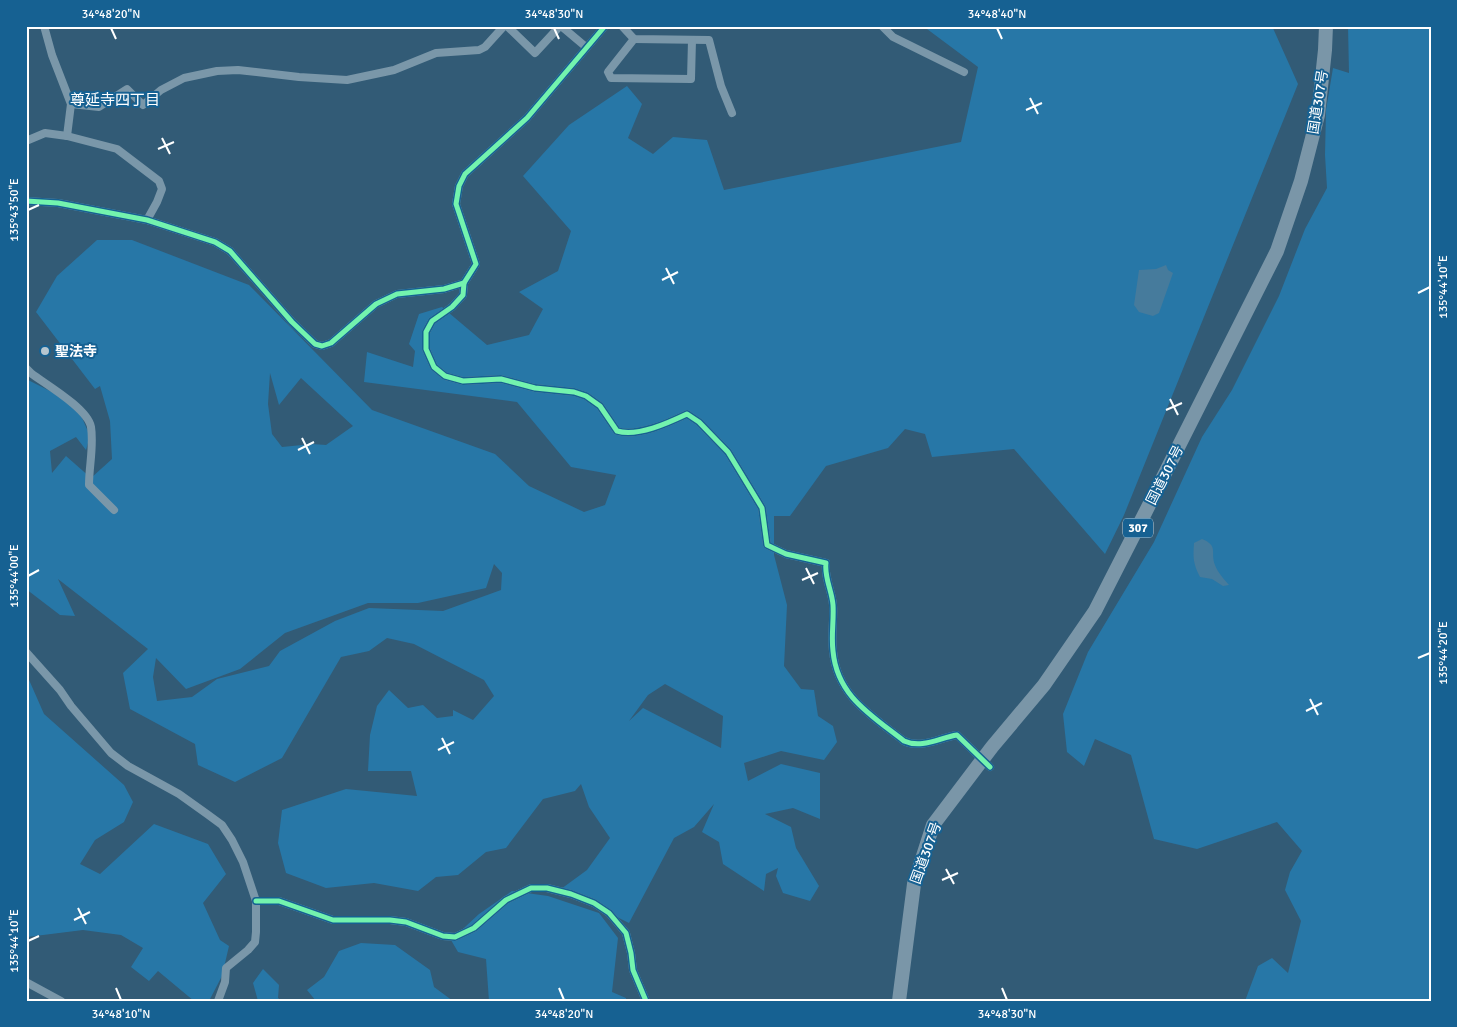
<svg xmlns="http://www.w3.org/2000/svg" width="1457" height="1027" viewBox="0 0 1457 1027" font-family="Signika,'Noto Sans JP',sans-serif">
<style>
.green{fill:#2777a7;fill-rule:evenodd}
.water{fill:#467b9c}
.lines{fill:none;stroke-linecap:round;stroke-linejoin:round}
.minor{stroke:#7a97a9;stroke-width:8}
.trunk{stroke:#7a96a8;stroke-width:14}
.cycleway-casing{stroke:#166192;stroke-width:8}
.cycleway{stroke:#73f3ae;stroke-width:5}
.ticks{fill:none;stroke:#fff;stroke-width:2}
.poi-dot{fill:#b7c6cf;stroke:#166192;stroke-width:2}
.labels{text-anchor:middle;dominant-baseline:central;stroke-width:4;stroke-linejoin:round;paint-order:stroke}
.shield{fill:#166192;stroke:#b9d0de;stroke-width:1}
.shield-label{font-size:12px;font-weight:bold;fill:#fff}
.street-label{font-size:14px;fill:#fff;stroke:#166192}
.poi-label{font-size:14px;font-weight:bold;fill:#fff;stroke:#166192;text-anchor:start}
.neighbourhood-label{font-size:15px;fill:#fff;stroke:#166192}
.neatline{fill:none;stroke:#fff;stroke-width:2}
.ticks-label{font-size:12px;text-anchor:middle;fill:#fff}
</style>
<rect width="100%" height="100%" fill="#325b76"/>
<!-- green -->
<g class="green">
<path d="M 923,26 L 1272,26 L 1298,84 L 1124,515 L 1105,554 L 1014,449 L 932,457 L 925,434 L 905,429 L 888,448 L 826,466 L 790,516 L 774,516 L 774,555 L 787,605 L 784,666 L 801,689 L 814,690 L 818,716 L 833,726 L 837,742 L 824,760 L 781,751 L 744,763 L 748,781 L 781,764 L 820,773 L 820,819 L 793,808 L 765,814 L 791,827 L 796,848 L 819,886 L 810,901 L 783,893 L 776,876 L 778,868 L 766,874 L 764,891 L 723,864 L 719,842 L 702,832 L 714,804 L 694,827 L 674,838 L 629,923 L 561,889 L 587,870 L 610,838 L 589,807 L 581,784 L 575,791 L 543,799 L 506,848 L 486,852 L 458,875 L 436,877 L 418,891 L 374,883 L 326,888 L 286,873 L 278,843 L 282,810 L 346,789 L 417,796 L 411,771 L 368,771 L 370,735 L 377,706 L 389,690 L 408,708 L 423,705 L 437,718 L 453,716 L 453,710 L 473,720 L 494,696 L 484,680 L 414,644 L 387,638 L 369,651 L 341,657 L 282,758 L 235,782 L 198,765 L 195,744 L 130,709 L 123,673 L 148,649 L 58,579 L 75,616 L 60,615 L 26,589 L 26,379 L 76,404 L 90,436 L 86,450 L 76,437 L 50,451 L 52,473 L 66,456 L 91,478 L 112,459 L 110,421 L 100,386 L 95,389 L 36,312 L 57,276 L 97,240 L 132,240 L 249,285 L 372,410 L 495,454 L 529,486 L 584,512 L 605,505 L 616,475 L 571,467 L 517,402 L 364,382 L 367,352 L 413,367 L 415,351 L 409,344 L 419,314 L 442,307 L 487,345 L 529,335 L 543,309 L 519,292 L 558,271 L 571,231 L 523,176 L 569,125 L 627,86 L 642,104 L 628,138 L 653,154 L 673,137 L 707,140 L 724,190 L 961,142 L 978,67 ZM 270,373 L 279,405 L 301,378 L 353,426 L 326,445 L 312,444 L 282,447 L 272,434 L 268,404 ZM 494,564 L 502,573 L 501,590 L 443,611 L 369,608 L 335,621 L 280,651 L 269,666 L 217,679 L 192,697 L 157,701 L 153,677 L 156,658 L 186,689 L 240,669 L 285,633 L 368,603 L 418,603 L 486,588 ZM 665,684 L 723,716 L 721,748 L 643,708 L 629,721 L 648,695 Z"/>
<path d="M 1348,26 L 1431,26 L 1431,1001 L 1245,1001 L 1258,966 L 1272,958 L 1288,973 L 1301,921 L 1285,890 L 1290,872 L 1302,851 L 1277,822 L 1197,849 L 1154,839 L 1131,755 L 1095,739 L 1084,766 L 1067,752 L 1063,714 L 1088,652 L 1154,542 L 1202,437 L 1232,390 L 1279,296 L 1305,229 L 1327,188 L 1325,155 L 1326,110 L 1333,68 L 1349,73 Z"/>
<path d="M 26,673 L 44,714 L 124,785 L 133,802 L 124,822 L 95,840 L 80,864 L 100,874 L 154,824 L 208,844 L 226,874 L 203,903 L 220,940 L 229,946 L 222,976 L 209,1001 L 194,1001 L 158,971 L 149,981 L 131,967 L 143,948 L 121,935 L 83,930 L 27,937 L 26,939 Z"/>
<path d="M 512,891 L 548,896 L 599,913 L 618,938 L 612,992 L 626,998 L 626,1001 L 489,1001 L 486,959 L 458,952 L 451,940 L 479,914 Z"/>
<path d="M 361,943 L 395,945 L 430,970 L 434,987 L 453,1001 L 316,1001 L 307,990 L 324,977 L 339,951 Z"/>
<path d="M 263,969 L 279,985 L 278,998 L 282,1001 L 258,1001 L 253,983 Z"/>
</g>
<!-- water -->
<g class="water">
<path d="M 1166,265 L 1168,270 L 1173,273 L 1159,313 L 1153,316 L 1139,312 L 1134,305 L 1139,270 L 1156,269 Z"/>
<path d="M 1202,539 C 1219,546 1210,552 1215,565 C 1218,573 1224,579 1229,585 L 1223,586 L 1212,579 L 1200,577 C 1193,563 1193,558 1194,543 Z"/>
</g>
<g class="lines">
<!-- minor -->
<g class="minor">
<path d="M 507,26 L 535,53 L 560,26"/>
<path d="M 561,26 L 586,47"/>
<path d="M 605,26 L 527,118 L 465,174 L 459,186 L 456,204 L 476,264 L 464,283 L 463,295 L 452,307 L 432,321 L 426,332 L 426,349 L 434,367 L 445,376 L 463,381 L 501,379 L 535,388 L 574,392 L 586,396 L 600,406 L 617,431 C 638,437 668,423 687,414 L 699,422 L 728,452 L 762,508 L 767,545 L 786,554 L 826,563 C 824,577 832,591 833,605 C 834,620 831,636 833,651 C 837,696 871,715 904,741 C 922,749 939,738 957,735 L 990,767"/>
<path d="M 622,26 L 634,39 L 709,40 L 721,86 L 732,113"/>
<path d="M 882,26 L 893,37 L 964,72"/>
<path d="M 634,39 L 608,72 L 611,78 L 691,79 L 692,40"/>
<path d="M 71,104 L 99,107 L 127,89 L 143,105 L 161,90 L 184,78 L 217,71 L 238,70 L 299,77 L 347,80 L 394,70 L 436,53 L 479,50 L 485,47 L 504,26"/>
<path d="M 67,136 L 117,149 L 159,181 L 162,189 L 157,202 L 147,220"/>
<path d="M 26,141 L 45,133 L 67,136 L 71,104 L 52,55 L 44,26"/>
<path d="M 26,201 L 58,203 L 147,220 L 215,242 L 230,251 L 292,322 L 315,344 L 322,346 L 331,343 L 376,304 L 397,294 L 444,289 L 464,283"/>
<path d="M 26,368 L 32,374 C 47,385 88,409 91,427 C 94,446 89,466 89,485 L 114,510"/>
<path d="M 26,652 L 60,690 L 71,706 L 111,753 L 128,766 L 179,794 L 207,814 L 222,825 L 232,840 L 243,862 L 256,901 L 256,932 L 255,942 L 248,950 L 226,968 L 225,982 L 218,1001"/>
<path d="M 256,901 L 279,901 L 333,920 L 390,920 L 406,922 L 443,936 L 455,937 L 474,928 L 506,900 L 531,888 L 547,888 L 571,894 L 594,903 L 609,913 L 626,933 L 631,953 L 633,970 L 646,1001"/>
<path d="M 26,982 L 61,1001"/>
</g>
<!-- trunk -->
<path class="trunk" d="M 899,1001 L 914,884 L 933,825 L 992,747 L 1044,685 L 1095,611 L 1144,515 L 1277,251 L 1301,181 L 1318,115 L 1325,50 L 1326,26"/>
<!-- cycleway casing -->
<g class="cycleway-casing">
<g id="cycleway">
<path d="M 605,26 L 527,118 L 465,174 L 459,186 L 456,204 L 476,264 L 464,283 L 463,295 L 452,307 L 432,321 L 426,332 L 426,349 L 434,367 L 445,376 L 463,381 L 501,379 L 535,388 L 574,392 L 586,396 L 600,406 L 617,431 C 638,437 668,423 687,414 L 699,422 L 728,452 L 762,508 L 767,545 L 786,554 L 826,563 C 824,577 832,591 833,605 C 834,620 831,636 833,651 C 837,696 871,715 904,741 C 922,749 939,738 957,735 L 990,767"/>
<path d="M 26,201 L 58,203 L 147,220 L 215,242 L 230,251 L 292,322 L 315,344 L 322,346 L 331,343 L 376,304 L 397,294 L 444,289 L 464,283"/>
<path d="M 256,901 L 279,901 L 333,920 L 390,920 L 406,922 L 443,936 L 455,937 L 474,928 L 506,900 L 531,888 L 547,888 L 571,894 L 594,903 L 609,913 L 626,933 L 631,953 L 633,970 L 646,1001"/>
</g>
</g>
<!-- cycleway -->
<use href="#cycleway" class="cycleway"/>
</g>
<!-- ticks -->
<path class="ticks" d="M 111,28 L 116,39M 554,28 L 559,39M 997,28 L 1002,39M 1030,98 L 1038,114M 1026,110 L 1042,103M 162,138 L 170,154M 158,149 L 174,142M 28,210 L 39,205M 666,268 L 674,284M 662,280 L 678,272M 1418,293 L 1430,287M 1170,399 L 1178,415M 1166,410 L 1182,403M 302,438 L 310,454M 298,450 L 314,442M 806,568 L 814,584M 28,576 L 39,570M 802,580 L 818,573M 1418,658 L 1430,653M 1310,699 L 1318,715M 1306,711 L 1322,703M 442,738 L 450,754M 438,750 L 454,742M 946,869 L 954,884M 942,880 L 958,873M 78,908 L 86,924M 74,920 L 90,912M 28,941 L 39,936M 116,988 L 121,1000M 559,988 L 564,1000M 1002,988 L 1007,1000"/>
<!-- markers -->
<circle class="poi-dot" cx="45" cy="351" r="5"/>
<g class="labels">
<!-- shield labels -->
<rect class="shield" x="1123" y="518.5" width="30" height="19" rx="4"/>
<g class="shield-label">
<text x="1138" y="528">307</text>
</g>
<!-- street labels -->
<g class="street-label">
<text transform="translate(1318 102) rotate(-81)">国道307号</text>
<text transform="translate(1165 475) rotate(-63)">国道307号</text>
<text transform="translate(926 853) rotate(-70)">国道307号</text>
</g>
<!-- poi labels -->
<g class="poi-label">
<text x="55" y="351">聖法寺</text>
</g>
<!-- neighbourhood labels -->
<g class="neighbourhood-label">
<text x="115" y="100">尊延寺四丁目</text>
</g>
</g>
<!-- border -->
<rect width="1457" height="1027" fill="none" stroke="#166192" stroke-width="55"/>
<rect x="28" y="28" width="1402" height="972" class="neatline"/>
<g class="ticks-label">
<text x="111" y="18">34°48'20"N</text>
<text x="554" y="18">34°48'30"N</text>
<text x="997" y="18">34°48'40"N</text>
<text transform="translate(14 210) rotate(-90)" y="4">135°43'50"E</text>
<text transform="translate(1443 287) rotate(-90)" y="4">135°44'10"E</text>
<text transform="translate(14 576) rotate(-90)" y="4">135°44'00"E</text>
<text transform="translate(1443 653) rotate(-90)" y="4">135°44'20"E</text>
<text transform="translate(14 941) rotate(-90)" y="4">135°44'10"E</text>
<text x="121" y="1018">34°48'10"N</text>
<text x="564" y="1018">34°48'20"N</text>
<text x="1007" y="1018">34°48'30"N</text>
</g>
</svg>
